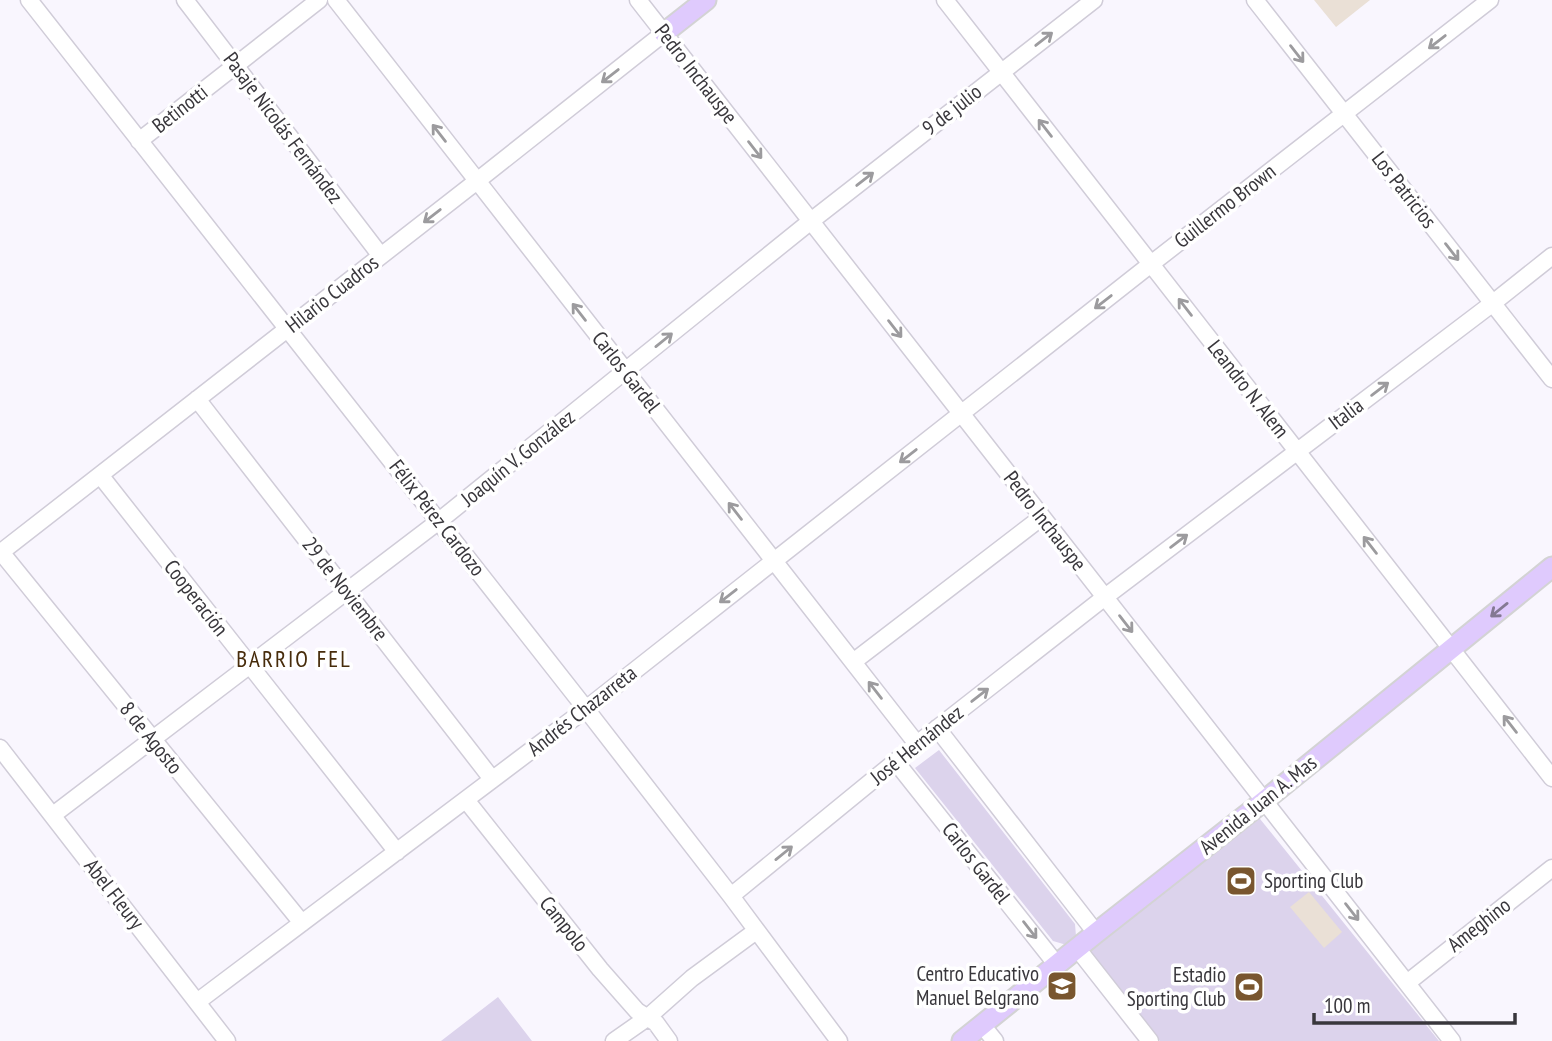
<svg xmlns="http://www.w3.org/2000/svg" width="1552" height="1041" font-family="'PT Sans Narrow',sans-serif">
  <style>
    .green { fill: #dcd3ec }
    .building { fill: #eae0d6 }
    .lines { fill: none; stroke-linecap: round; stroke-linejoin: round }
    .minor-casing { stroke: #d0ccd8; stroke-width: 19 }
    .major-casing { stroke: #d3d3d4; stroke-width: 23 }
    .minor { stroke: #fff; stroke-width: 16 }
    .major { stroke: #dfcafd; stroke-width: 19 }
    .oneway { stroke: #9c9b9e }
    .oneway2 { stroke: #847993 }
    .labels { text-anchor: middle; stroke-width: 7; stroke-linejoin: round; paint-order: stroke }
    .street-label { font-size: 21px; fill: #39373c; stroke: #fff }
    .poi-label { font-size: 21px; fill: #39373c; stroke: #fff; text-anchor: end }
    .neighbourhood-label { font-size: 23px; letter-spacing: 2px; fill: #472c0b; stroke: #fff }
  </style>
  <rect width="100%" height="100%" fill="#f9f6fe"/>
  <!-- green -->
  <path class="green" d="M 939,750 L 1075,924 L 1077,948 L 1053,941 L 915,768 Z
    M 1256,814 L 1439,1041 L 1160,1041 L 1085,949 Z
    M 498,997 L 532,1041 L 441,1041 Z"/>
  <!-- building -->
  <path class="building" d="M 1314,0 L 1370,0 L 1336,27 Z
    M 1309,892 L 1342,932 L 1324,948 L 1290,907 Z"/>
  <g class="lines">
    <!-- minor casing -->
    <g class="minor-casing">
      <path id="minor" d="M 29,0 L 586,709 L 731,896 L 839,1041
        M 185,0 L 381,256
        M 336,0 L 917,744
        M 638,0 L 1452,1041
        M 945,0 L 1552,778
        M 1255,0 L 1552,379
        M 139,141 L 319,0
        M 197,399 L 492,779
        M 100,475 L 397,852
        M 1,552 L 302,923
        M 0,553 L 477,181 L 664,33
        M 853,662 L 1042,517
        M 937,728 L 1096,933
        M 0,748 L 227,1041
        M 896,762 L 1057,965
        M 466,800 L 600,969 L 637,1011 L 656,1023 L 669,1041
        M 53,815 L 439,521 L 811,221 L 1094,0
        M 731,896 L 917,744 L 1105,597 L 1493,303 L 1552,256
        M 1077,948 L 1150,1041
        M 1407,983 L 1552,868
        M 197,1002 L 586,709 L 1151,264 L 1490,0
        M 982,1025 L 995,1041
        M 614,1041 L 647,1018 L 692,978 L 756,931"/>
    </g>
    <!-- major casing -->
    <g class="major-casing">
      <path id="major" d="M 664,33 L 706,0
        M 962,1041 L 1096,933 L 1264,801 L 1552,567"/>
    </g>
    <!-- minor -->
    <use href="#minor" class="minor"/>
    <!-- major -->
    <use href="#major" class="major"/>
  </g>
  <!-- one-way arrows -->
  <defs><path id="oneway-shaft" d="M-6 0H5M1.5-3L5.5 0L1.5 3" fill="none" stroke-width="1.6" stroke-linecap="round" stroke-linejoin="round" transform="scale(1.75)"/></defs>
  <g class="oneway">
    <use href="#oneway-shaft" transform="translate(1044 39) rotate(-38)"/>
    <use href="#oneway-shaft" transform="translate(1437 42) rotate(142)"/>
    <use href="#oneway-shaft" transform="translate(1297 54) rotate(52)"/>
    <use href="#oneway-shaft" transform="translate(610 76) rotate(142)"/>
    <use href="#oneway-shaft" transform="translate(1045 128) rotate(-128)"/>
    <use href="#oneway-shaft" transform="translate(439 133) rotate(-128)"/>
    <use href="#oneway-shaft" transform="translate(755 150) rotate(52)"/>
    <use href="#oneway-shaft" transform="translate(865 179) rotate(-38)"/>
    <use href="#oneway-shaft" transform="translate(432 216) rotate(142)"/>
    <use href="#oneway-shaft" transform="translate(1452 252) rotate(52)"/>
    <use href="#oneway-shaft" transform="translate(1103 302) rotate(142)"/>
    <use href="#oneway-shaft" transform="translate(1185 307) rotate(-128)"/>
    <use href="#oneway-shaft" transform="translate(579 312) rotate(-128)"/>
    <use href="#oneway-shaft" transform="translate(895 329) rotate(52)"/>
    <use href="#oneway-shaft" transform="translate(664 340) rotate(-39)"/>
    <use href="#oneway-shaft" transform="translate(1380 389) rotate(-37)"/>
    <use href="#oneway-shaft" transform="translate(908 456) rotate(142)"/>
    <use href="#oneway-shaft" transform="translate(735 511) rotate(-128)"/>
    <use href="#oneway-shaft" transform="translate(1179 541) rotate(-37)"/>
    <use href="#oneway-shaft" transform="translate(1370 545) rotate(-128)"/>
    <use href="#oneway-shaft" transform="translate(728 596) rotate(142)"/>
    <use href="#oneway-shaft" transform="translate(1126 624) rotate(52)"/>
    <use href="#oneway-shaft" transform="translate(875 690) rotate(-128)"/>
    <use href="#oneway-shaft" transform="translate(980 695) rotate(-38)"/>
    <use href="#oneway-shaft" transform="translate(1510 724) rotate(-128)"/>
    <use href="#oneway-shaft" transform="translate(784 853) rotate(-39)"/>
    <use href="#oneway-shaft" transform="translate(1352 912) rotate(52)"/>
    <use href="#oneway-shaft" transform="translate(1030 930) rotate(52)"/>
  </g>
  <use class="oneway2" href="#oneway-shaft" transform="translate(1499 610) rotate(141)"/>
  <!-- icons -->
  <defs>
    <g id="stadium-square" transform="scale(1.575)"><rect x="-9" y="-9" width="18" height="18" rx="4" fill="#79562f" stroke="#fff"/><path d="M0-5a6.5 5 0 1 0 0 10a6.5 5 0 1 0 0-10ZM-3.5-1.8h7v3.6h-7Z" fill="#fff"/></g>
    <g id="school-square" transform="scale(1.575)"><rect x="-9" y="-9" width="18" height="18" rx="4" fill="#79562f" stroke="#fff"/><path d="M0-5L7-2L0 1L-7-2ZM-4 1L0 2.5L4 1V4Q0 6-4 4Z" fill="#fff"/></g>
  </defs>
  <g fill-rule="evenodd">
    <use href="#stadium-square" x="1241" y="881"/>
    <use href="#school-square" x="1062" y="986"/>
    <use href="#stadium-square" x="1249" y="987"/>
  </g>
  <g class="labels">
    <!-- street labels -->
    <g class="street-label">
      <text transform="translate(696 74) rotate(52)" y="7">Pedro Inchauspe</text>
      <text transform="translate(180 109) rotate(-38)" y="7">Betinotti</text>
      <text transform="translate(952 110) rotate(-38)" y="7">9 de julio</text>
      <text transform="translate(283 128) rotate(53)" y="7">Pasaje Nicolás Fernández</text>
      <text transform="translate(1404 190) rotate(52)" y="7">Los Patricios</text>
      <text transform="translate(1225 206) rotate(-38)" y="7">Guillermo Brown</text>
      <text transform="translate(332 294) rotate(-38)" y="7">Hilario Cuadros</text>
      <text transform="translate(626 372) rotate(52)" y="7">Carlos Gardel</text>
      <text transform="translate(1248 389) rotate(52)" y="7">Leandro N. Alem</text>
      <text transform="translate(1346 414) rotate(-37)" y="7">Italia</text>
      <text transform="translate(518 458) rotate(-39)" y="7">Joaquín V. González</text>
      <text transform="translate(437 518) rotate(52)" y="7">Félix Pérez Cardozo</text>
      <text transform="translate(1045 521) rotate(52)" y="7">Pedro Inchauspe</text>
      <text transform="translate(345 589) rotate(52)" y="7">29 de Noviembre</text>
      <text transform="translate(196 598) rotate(52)" y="7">Cooperación</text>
      <text transform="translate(582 711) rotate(-38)" y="7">Andrés Chazarreta</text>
      <text transform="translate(151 738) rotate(51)" y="7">8 de Agosto</text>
      <text transform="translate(917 745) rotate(-39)" y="7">José Hernández</text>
      <text transform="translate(1258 805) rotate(-39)" y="7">Avenida Juan A. Mas</text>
      <text transform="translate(976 863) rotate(52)" y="7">Carlos Gardel</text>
      <text transform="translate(114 894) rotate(52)" y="7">Abel Fleury</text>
      <text transform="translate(564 924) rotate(51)" y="7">Campolo</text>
      <text transform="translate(1479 925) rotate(-38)" y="7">Ameghino</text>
    </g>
    <!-- poi labels -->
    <g class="poi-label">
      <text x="1264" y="888" text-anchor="start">Sporting Club</text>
      <text x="1039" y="981">Centro Educativo<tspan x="1039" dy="24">Manuel Belgrano</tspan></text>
      <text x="1226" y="982">Estadio<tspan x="1226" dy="24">Sporting Club</tspan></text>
    </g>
    <!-- neighbourhood labels -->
    <g class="neighbourhood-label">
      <text x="294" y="667">BARRIO FEL</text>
    </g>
  </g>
  <!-- scale -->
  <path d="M1314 1013v10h201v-10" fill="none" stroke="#39373c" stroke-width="3.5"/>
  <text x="1324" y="1013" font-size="21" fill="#39373c" stroke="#ffffff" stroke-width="5" paint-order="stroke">100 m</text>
</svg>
